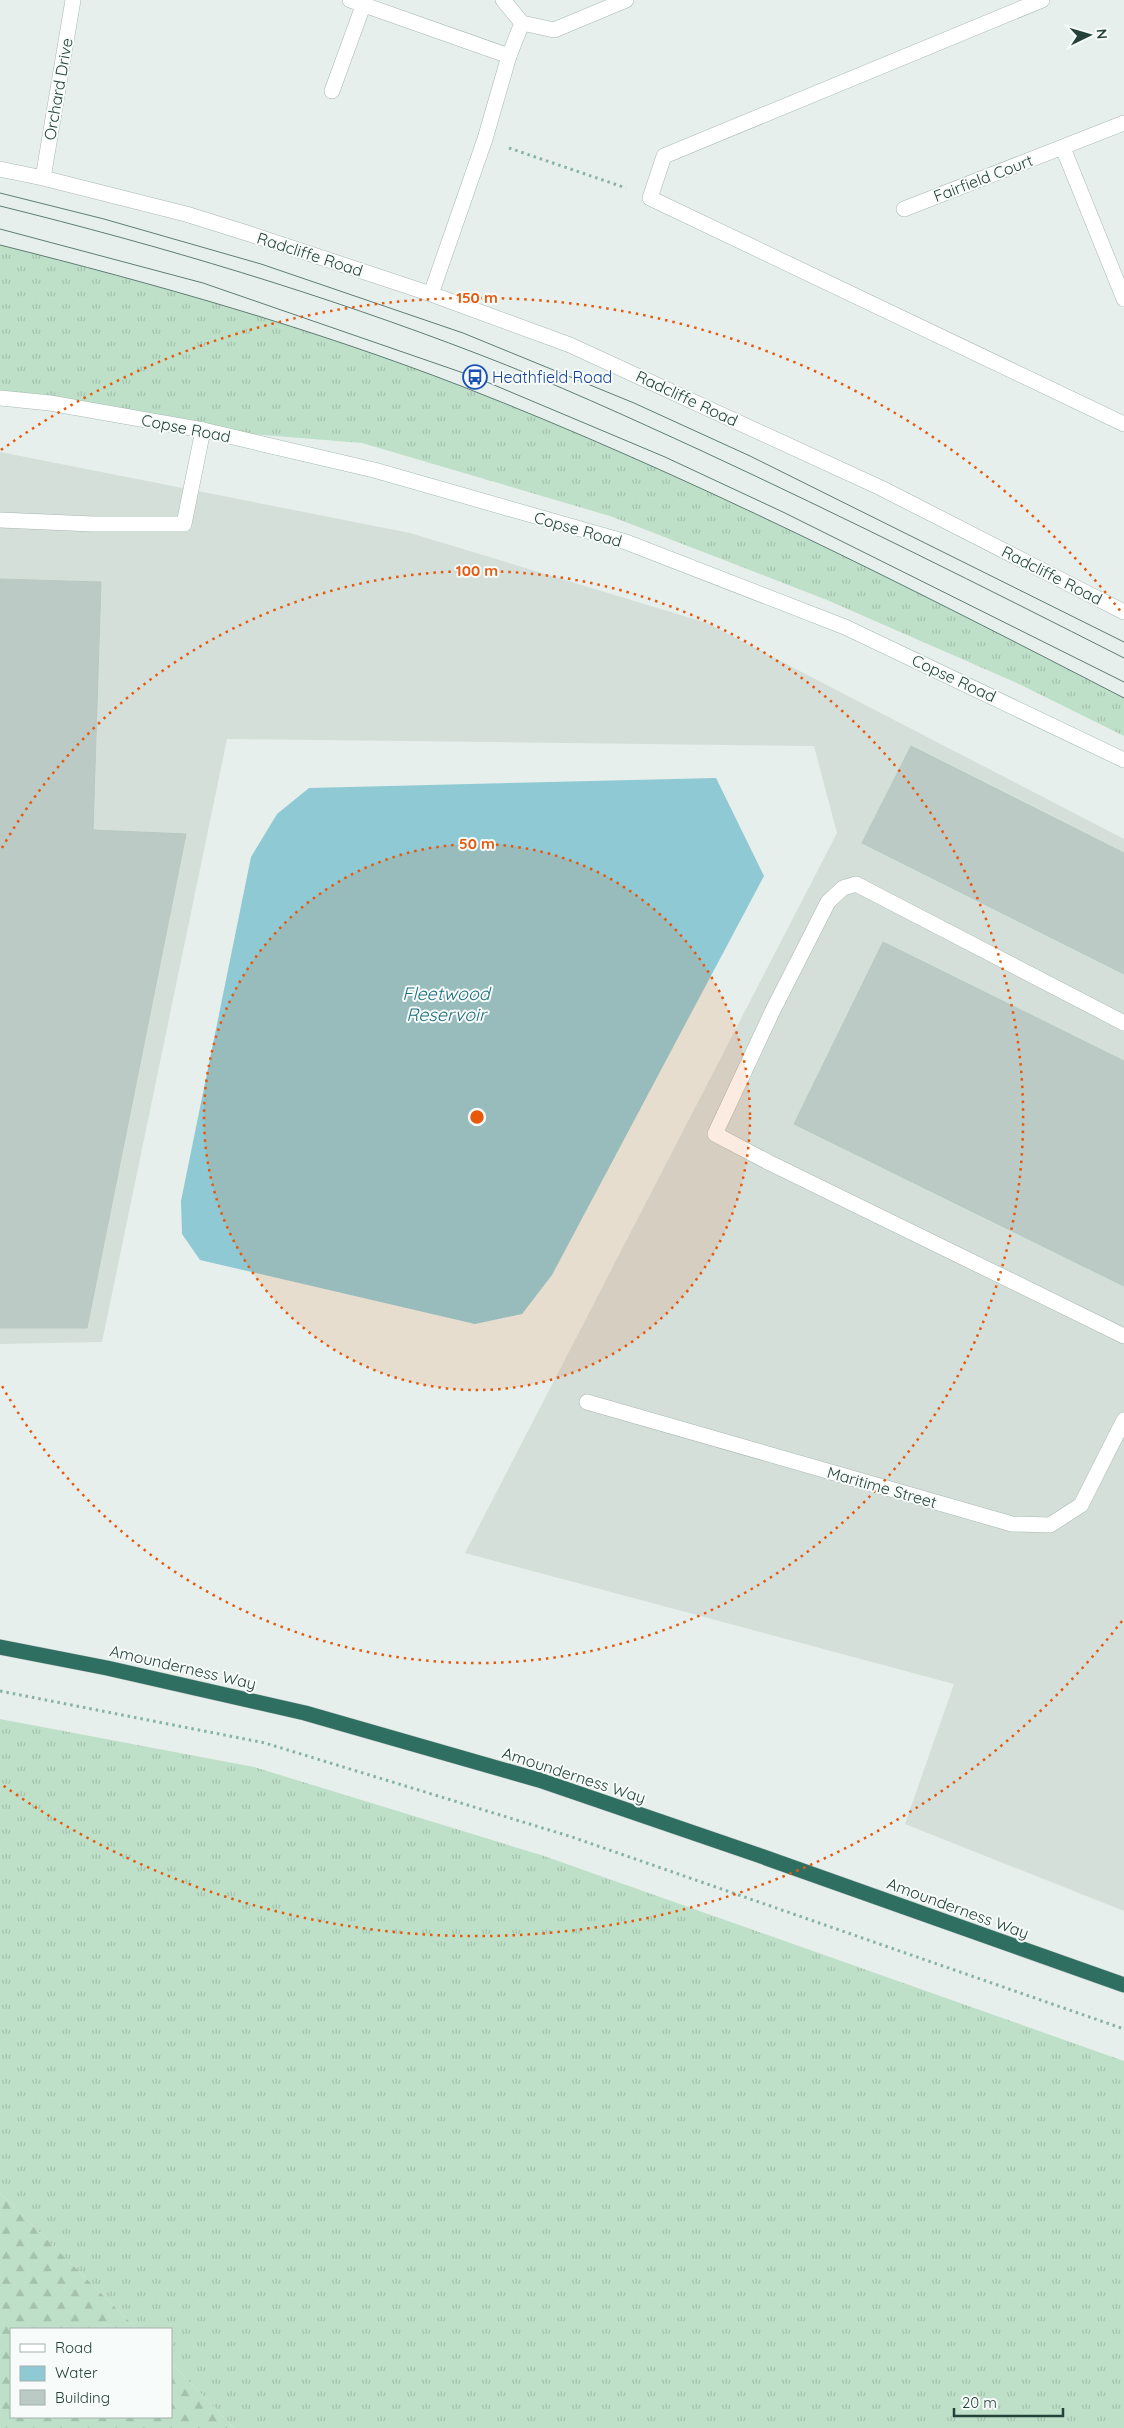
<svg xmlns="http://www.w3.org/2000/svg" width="1124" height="2428" font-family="Quicksand,sans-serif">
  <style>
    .built { fill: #d4dfda }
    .grass { fill: url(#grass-tufts) }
    .forest { fill: url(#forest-firs) }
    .water { fill: #8ec9d4 }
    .building { fill: #bbcac4; stroke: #b8c9c2 }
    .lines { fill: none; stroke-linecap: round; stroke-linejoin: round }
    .lane-casing { stroke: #a8b8b2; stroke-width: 16 }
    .street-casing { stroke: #a8b8b2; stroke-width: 16 }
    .secondary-casing { stroke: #a4bbb3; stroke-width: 16 }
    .highway-casing { stroke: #c2cac8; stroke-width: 16 }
    .path { stroke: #86b3a5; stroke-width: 3; stroke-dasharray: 2.5 4; stroke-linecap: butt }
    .lane { stroke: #fff; stroke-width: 15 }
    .street { stroke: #fff; stroke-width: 15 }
    .secondary { stroke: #fff; stroke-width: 15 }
    .highway { stroke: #2f6f62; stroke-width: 15 }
    .tram { stroke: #5f7d75; stroke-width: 1 }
    .ring { fill: none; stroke: #e8590c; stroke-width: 2.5; stroke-dasharray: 2.5 5 }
    .labels { text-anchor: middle; stroke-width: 4; stroke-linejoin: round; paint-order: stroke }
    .street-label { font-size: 16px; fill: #24423a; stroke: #f7fbf9 }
    .transit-label { font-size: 16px; fill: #164399; stroke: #f7fbf9; text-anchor: start }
    .water-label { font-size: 18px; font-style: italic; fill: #1c6f80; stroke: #f7fbf9 }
    .centre { fill: #e8590c; stroke: #f7fbf9; stroke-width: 2.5 }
    .ring-label { font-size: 15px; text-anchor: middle; font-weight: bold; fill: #e8590c; stroke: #f7fbf9; stroke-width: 4; stroke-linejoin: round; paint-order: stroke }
  </style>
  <defs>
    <pattern id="grass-tufts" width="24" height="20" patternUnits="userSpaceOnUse" patternTransform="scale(1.25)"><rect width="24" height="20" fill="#bfe0c8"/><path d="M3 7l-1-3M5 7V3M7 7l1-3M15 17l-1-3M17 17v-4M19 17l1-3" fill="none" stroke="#a4c1ad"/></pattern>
    <pattern id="forest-firs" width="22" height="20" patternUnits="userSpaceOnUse" patternTransform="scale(1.25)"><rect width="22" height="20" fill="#bfe0c8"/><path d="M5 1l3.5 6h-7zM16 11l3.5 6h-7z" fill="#a4c1ad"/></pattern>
  </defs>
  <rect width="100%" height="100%" fill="#e6efeb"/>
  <!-- built -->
  <path class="built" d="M 0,452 L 410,533 L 707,623 L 1124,839 L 1124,1911 L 905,1824 L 954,1684 L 465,1553 L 837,833 L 814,746 L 227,739 L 102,1342 L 0,1344 Z"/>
  <!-- grass -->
  <path class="grass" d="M 0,245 C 156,284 311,328 461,386 C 689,475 907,586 1124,698 L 1124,736 L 1019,684 L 827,600 L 610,516 L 362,443 L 203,430 L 0,398 Z
    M 0,1719 L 254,1767 L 544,1856 L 1124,2061 L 1124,2428 L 234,2428 L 171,2363 L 171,2329 L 137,2329 L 0,2193 Z"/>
  <!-- forest -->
  <path class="forest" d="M 0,2193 L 137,2329 L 11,2329 L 11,2417 L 171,2417 L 171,2363 L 234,2428 L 0,2428 Z"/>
  <!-- water -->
  <path class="water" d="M 716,778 L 764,876 L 552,1275 L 522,1314 L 475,1324 L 200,1260 L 182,1234 L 181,1201 L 251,857 L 277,814 L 309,788 Z"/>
  <!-- building -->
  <path class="building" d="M 0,579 L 101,582 L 93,830 L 186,834 L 87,1328 L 0,1328 Z
    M 911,746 L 1124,853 L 1124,974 L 862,843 Z
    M 883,942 L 1124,1061 L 1124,1286 L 794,1124 Z"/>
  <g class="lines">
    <!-- lane casing -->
    <g class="lane-casing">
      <path id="lane" d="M 350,0 L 509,56
        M 1042,0 L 664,156 L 650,198 L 1124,424
        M 332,91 L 363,6
        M 0,520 L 93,524 L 184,524 L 203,430
        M 1124,1023 L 856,884 L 843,888 L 828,902 L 773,1010 L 715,1134 L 768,1162 L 1124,1336"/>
    </g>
    <!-- street casing -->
    <g class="street-casing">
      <path id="street" d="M 503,0 L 522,23
        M 522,23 L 554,30 L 626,0
        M 1063,148 L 1124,299
        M 0,169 L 43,178 L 186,214 L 250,234 L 431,294 L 570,345 L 881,488 L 1124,612
        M 43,178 L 73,0
        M 904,209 L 1124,123
        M 431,294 L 485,139 L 509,56 L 522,23
        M 587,1402 L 1012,1524 L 1050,1525 L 1081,1505 L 1124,1420"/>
    </g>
    <!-- secondary casing -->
    <g class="secondary-casing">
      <path id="secondary" d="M 0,398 L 50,403 L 203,430 L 374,470 L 626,542 L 845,627 L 1124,760"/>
    </g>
    <!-- highway casing -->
    <g class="highway-casing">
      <path id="highway" d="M 0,1647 L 107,1668 L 305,1713 L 539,1780 L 758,1855 L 1124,1985"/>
    </g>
    <!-- path -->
    <path class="path" d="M 509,148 L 626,188
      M 0,1691 L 265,1743 L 572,1837 L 1124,2029"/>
    <!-- lane -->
    <use href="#lane" class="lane"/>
    <!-- street -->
    <use href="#street" class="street"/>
    <!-- secondary -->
    <use href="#secondary" class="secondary"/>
    <!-- highway -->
    <use href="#highway" class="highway"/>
    <!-- tram -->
    <path class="tram" d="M 0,193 L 104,219 L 261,264 L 463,333 L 634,403 L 750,456 L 1124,642
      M 0,206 C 162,246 322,294 478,354 C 554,383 628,417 702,451 C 844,517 984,587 1124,658
      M 0,229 L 203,283 L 475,377 L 665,457 L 785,513 L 1124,682
      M 0,245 C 156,284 311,328 461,386 C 689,475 907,586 1124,698"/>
  </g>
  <!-- distance rings -->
  <circle cx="477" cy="1117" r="273" fill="#e8590c" fill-opacity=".12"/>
  <g class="ring">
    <circle cx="477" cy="1117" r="273"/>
    <path d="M2 848A546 546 0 1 1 2 1386"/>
    <path d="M1122 1621A819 819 0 0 1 1 1784M1 450A819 819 0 0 1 1122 613"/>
  </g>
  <!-- icons -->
  <defs>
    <g id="bus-ring" transform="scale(1.25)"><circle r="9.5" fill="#f7fbf9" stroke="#1a4fb4" stroke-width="1.5"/><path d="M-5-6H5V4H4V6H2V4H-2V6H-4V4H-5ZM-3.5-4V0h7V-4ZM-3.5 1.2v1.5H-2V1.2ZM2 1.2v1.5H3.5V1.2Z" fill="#1a4fb4"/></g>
  </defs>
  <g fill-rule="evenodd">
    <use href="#bus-ring" x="475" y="377"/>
  </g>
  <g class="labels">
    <!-- street labels -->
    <g class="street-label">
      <text transform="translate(58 89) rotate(-80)" y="6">Orchard Drive</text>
      <text transform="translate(983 178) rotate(-21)" y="6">Fairfield Court</text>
      <text transform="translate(310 254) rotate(18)" y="6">Radcliffe Road</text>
      <text transform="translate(687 398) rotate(25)" y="6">Radcliffe Road</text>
      <text transform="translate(186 428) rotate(11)" y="6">Copse Road</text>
      <text transform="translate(578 529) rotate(16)" y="6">Copse Road</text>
      <text transform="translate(1052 575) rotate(27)" y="6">Radcliffe Road</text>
      <text transform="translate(954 678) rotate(25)" y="6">Copse Road</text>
      <text transform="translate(882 1487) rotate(16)" y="6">Maritime Street</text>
      <text transform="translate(183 1667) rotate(13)" y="6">Amounderness Way</text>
      <text transform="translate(574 1775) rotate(18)" y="6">Amounderness Way</text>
      <text transform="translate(958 1908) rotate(20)" y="6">Amounderness Way</text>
    </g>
    <!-- transit labels -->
    <g class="transit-label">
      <text x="492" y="383">Heathfield Road</text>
    </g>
    <!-- water labels -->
    <g class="water-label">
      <text x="446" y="1000">Fleetwood<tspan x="446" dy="21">Reservoir</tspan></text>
    </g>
  </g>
  <circle cx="477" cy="1117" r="8" class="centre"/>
  <g class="ring-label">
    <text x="477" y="303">150 m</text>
    <text x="477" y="576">100 m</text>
    <text x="477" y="849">50 m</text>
  </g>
  <!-- legend -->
  <rect x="10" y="2328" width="162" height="90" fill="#f7fbf9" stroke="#a3b1ad"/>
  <rect x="20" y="2344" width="25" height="8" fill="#ffffff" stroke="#a3b1ad"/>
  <text x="55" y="2353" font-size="15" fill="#24423a">Road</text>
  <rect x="20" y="2366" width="25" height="15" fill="#8ec9d4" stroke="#a3b1ad"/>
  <text x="55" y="2378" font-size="15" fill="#24423a">Water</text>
  <rect x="20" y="2390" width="25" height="15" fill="#bbcac4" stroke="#a3b1ad"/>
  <text x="55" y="2403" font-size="15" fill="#24423a">Building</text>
  <!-- north arrow -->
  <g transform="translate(1089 35) rotate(85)" stroke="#f7fbf9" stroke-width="4" paint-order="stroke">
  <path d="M0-4L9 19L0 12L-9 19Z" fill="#24423a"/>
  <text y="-8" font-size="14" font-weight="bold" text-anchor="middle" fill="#24423a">N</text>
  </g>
  <!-- scale -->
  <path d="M954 2408v8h109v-8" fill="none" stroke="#24423a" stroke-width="2.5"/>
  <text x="962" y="2408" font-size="15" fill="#24423a" stroke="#f7fbf9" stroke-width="4" paint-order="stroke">20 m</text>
</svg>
